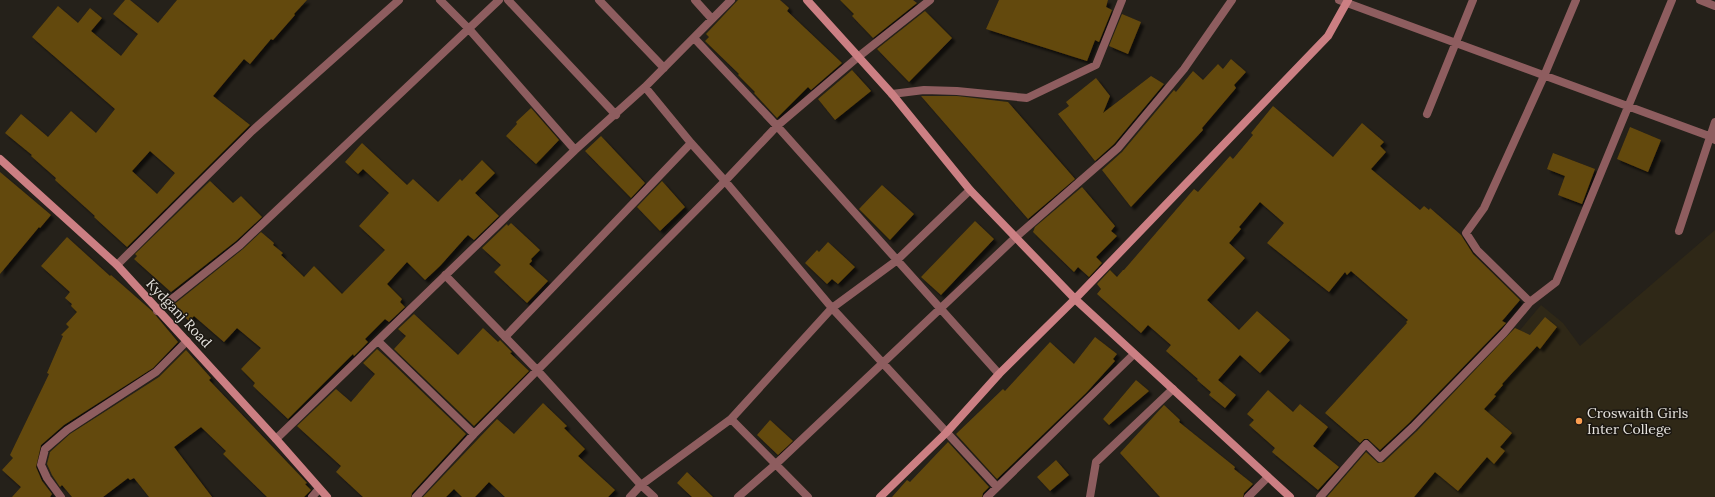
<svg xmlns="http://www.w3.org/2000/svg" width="1715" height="497" font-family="Lora,serif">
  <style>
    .education { fill: #2f2817 }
    .building { fill: #64480c; fill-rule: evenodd; filter: url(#shadow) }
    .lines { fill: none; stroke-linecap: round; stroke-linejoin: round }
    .street { stroke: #8e5d5f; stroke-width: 8 }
    .secondary { stroke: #cc7f83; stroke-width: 8 }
    .poi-dot { fill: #fb9e51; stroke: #1b1711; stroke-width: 1.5 }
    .labels { text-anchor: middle; stroke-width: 3; stroke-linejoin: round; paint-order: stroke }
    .street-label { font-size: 14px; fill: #e6e3de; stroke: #1b1711 }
    .poi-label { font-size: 14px; fill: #e6e3de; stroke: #1b1711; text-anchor: start }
  </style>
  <defs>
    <filter id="shadow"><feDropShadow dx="3.5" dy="3.5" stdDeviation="1" flood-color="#0009"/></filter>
  </defs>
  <rect width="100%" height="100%" fill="#25211a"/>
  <!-- education -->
  <path class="education" d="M 1715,230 L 1715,497 L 1380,497 L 1541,305 L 1563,323 L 1580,346 Z"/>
  <!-- building -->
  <path class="building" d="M 125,0 L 130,0 L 158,23 L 177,0 L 307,0 L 294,14 L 295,15 L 273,40 L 271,39 L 250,64 L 244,59 L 213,96 L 250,125 L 127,247 L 94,217 L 95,216 L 55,180 L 56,178 L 31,156 L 32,155 L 5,133 L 21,114 L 48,137 L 71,111 L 96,133 L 115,109 L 32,37 L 58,6 L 78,23 L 90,8 L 102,18 L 91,31 L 121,56 L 138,34 L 113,14 ZM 150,151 L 175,173 L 157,194 L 132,171 Z
    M 738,0 L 780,0 L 789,8 L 787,11 L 842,63 L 811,90 L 808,87 L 777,118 L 754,93 L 755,92 L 738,75 L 739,74 L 705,41 L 709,37 L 706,34 Z
    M 840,0 L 913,0 L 917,3 L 873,38 L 852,16 L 854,14 Z
    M 999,0 L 1108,0 L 1106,7 L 1112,10 L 1099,42 L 1095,40 L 1087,61 L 986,29 Z
    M 925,11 L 952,38 L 909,82 L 877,49 Z
    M 1122,14 L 1141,22 L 1128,54 L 1109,46 Z
    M 1231,59 L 1246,72 L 1234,85 L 1236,88 L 1202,128 L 1203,130 L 1131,207 L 1102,170 L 1122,152 L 1174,90 L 1176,92 L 1193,71 L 1203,80 L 1218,64 L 1223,69 Z
    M 852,70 L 871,91 L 835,120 L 818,99 Z
    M 1151,76 L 1164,84 L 1114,144 L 1095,161 L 1058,114 L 1069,106 L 1066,102 L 1096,78 L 1110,96 L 1103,113 Z
    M 921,96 L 957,96 L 1008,102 L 1075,179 L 1028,219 Z
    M 1273,106 L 1333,157 L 1362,123 L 1384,142 L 1380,146 L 1386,152 L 1371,169 L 1420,210 L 1424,206 L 1429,210 L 1430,208 L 1461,235 L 1473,254 L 1520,300 L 1502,321 L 1506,323 L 1500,329 L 1409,423 L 1380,450 L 1368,439 L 1364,439 L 1360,443 L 1325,413 L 1407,323 L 1406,322 L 1408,320 L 1351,271 L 1347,275 L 1345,272 L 1329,292 L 1267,243 L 1284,223 L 1260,202 L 1239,227 L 1241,229 L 1229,243 L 1245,258 L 1207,300 L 1239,330 L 1257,311 L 1290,340 L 1260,373 L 1240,355 L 1218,380 L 1236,395 L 1225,408 L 1209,395 L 1211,392 L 1197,380 L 1198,379 L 1166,351 L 1171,345 L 1148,325 L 1141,333 L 1097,294 L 1101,289 L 1097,284 L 1110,270 L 1117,277 L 1123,270 L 1124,270 L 1194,189 L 1198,192 L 1230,156 L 1233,159 L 1253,135 L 1251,133 Z
    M 531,108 L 559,140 L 536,164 L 506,136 L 517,124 L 516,122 Z
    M 1630,127 L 1661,140 L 1648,172 L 1617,159 Z
    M 601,136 L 645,183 L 631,198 L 585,151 Z
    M 362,143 L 407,185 L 413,179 L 438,202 L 460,179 L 462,181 L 482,160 L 495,173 L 475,193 L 499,216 L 474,240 L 468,235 L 465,238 L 440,266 L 425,280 L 407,262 L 387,284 L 402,299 L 400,302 L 405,307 L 389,322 L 385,319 L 365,339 L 368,342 L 354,356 L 353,354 L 288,419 L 253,386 L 255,383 L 241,369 L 261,348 L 237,328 L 224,342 L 194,316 L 189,321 L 172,306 L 243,249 L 261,232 L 274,243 L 273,245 L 283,253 L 281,255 L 304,277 L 314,266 L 342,294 L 385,250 L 359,226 L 389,193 L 363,169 L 358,174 L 345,162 Z
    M 1553,153 L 1595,169 L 1582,204 L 1558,195 L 1565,176 L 1547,169 Z
    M 0,172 L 51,215 L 40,228 L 39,227 L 0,274 Z
    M 210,181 L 233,203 L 241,196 L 262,217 L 236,241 L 171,292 L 134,259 L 137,256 L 135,254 Z
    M 662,181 L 685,207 L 660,231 L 637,207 Z
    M 882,185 L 914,214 L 890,240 L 859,209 Z
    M 1082,187 L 1115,226 L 1111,231 L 1117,236 L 1096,257 L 1102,263 L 1089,277 L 1078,267 L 1074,272 L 1033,232 L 1035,227 Z
    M 975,221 L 994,239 L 941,295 L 921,277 Z
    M 511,223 L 540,250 L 531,259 L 532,261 L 529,264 L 548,281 L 527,303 L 494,272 L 501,265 L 482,248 L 507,224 L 508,226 Z
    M 67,237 L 110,276 L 111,275 L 152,311 L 178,342 L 153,368 L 64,425 L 41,445 L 36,467 L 42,481 L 52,494 L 50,497 L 12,497 L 21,487 L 2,470 L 13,458 L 10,455 L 49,374 L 47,373 L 63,336 L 61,335 L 69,327 L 66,324 L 77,312 L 71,306 L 72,304 L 65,298 L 70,292 L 41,266 Z
    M 828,242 L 855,267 L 838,284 L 832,279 L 827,284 L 805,263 L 817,250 L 819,252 Z
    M 414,314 L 458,355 L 483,328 L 498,342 L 500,340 L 512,352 L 510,353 L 529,371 L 474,426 L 394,349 L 406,336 L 398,329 Z
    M 1545,317 L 1557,327 L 1540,349 L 1537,346 L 1502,384 L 1503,385 L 1494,395 L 1496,396 L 1484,409 L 1512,433 L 1500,447 L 1505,451 L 1494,464 L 1487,457 L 1458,491 L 1435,472 L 1414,497 L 1327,497 L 1366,452 L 1378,463 L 1384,462 L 1417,431 L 1515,328 L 1530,335 Z
    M 1095,337 L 1117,354 L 1113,359 L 1115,361 L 1086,393 L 997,479 L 956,434 L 1003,389 L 1005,391 L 1050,342 L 1074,364 Z
    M 377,349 L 387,358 L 466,434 L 412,493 L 411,497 L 363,497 L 336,472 L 341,466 L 297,426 L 336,389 L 351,402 L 375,374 L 363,363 Z
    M 186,350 L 211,378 L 209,380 L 307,483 L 305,484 L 311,490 L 304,497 L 267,497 L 223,454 L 226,451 L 201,427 L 174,447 L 212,497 L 149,497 L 134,478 L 130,480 L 128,478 L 103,497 L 72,497 L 62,485 L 60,487 L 52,475 L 47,464 L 50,452 L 70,434 L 159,377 Z
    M 1136,380 L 1149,391 L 1109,425 L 1103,419 Z
    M 1268,390 L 1293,412 L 1300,404 L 1328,427 L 1313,446 L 1339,467 L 1318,490 L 1272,452 L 1275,448 L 1249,425 L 1254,420 L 1247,414 Z
    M 543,403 L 567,426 L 564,428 L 585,449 L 578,456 L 615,490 L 608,497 L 505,497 L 489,482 L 475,497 L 462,497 L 454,489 L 446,497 L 423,497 L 497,419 L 514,434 Z
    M 1164,405 L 1180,420 L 1179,422 L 1235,467 L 1234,469 L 1253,484 L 1244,493 L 1243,497 L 1160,497 L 1120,453 Z
    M 770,420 L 793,441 L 778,455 L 757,435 Z
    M 948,442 L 989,487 L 983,493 L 982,497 L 892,497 L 907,480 L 910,482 Z
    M 1056,460 L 1069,475 L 1050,491 L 1037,477 Z
    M 687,472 L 713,497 L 692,497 L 677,483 Z"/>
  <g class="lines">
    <!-- street -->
    <path class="street" d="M 440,0 L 469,29 L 575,150
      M 508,0 L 616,115
      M 599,0 L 664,68
      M 695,0 L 712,19
      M 1339,0 L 1709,136 L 1715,140
      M 1700,0 L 1715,6
      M 694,38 L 777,126 L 999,374
      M 645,87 L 691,143 L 725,181 L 832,308 L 997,487
      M 892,94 L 924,90 L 957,91 L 1027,98 L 1096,65 L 1122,0
      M 1427,114 L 1473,0
      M 1679,231 L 1715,122
      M 117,265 L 252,131 L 399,0
      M 445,275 L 537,370 L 641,485 L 654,497
      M 1530,302 L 1477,250 L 1466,233 L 1484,208 L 1544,76 L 1576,0
      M 157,311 L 240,245 L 499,0
      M 505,337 L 691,143
      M 378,341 L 474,434
      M 731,419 L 808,497
      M 276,439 L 575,150 L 645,87 L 731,0
      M 61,497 L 47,478 L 41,465 L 45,449 L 67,430 L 156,372 L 187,341
      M 312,497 L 319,489
      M 416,497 L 474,434 L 725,181 L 777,126 L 858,57 L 930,0
      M 630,497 L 641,485 L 731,419 L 832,308 L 896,261 L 970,190
      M 738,497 L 776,464 L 1016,237 L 1118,148 L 1184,69 L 1232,0
      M 987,497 L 1134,354
      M 1090,497 L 1096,462 L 1173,389
      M 1248,497 L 1268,477
      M 1320,497 L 1366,444 L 1380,458 L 1413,427 L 1504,333 L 1530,302 L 1556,282 L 1672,0"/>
    <!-- secondary -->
    <path class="secondary" d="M 807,0 L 892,94 L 970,190 L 1075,299 L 1290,497
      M 0,159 L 117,265 L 276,439 L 327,497
      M 880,497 L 946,433 L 999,374 L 1075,299 L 1328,36 L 1348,0"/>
  </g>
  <!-- markers -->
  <circle class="poi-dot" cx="1579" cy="421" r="4"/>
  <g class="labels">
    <!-- street labels -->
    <g class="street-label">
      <text transform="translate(179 313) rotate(47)" y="5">Kydganj Road</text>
    </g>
    <!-- poi labels -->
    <g class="poi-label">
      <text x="1587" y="418">Croswaith Girls<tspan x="1587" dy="16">Inter College</tspan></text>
    </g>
  </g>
</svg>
